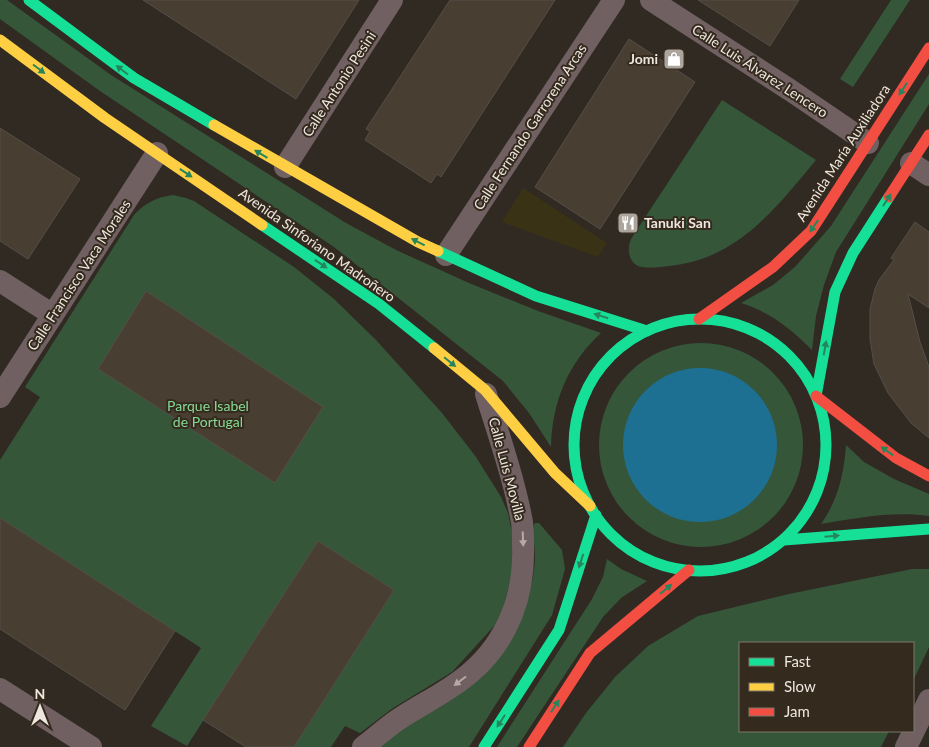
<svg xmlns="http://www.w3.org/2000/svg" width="929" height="747" font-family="Lato,sans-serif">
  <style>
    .green { fill: #36563a }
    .sand { fill: #3a3215 }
    .water { fill: #1e7092 }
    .building { fill: #483e32; stroke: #554f49 }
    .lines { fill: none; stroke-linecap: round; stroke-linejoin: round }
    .street { stroke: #716061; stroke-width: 22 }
    .fast { stroke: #16e098; stroke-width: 11 }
    .slow { stroke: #ffcf43; stroke-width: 11 }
    .jam { stroke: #f24e42; stroke-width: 11 }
    .oneway { fill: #26855b }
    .oneway2 { fill: #b6aaa6 }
    .labels { text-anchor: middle; stroke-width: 4; stroke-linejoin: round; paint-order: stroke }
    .poi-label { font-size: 14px; font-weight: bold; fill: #eee7df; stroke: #352a1e; text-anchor: end }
    .street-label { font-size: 14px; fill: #eee7df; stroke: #352a1e }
    .park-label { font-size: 14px; fill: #85da94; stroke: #352a1e }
  </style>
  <rect width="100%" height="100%" fill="#302a23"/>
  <!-- green -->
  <path class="green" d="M 0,0 L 7,0 L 111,75 L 346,223 L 396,250 L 469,283 L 538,311 L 601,333 C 568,363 552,402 551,447 L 529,413 L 503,381 L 334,247 L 100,91 L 0,19 Z
    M 891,0 L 910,0 L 853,87 L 840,79 Z
    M 929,74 L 929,104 L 836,252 L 824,285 L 816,316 L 812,350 C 791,329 770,312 741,303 L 773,285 L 795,267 L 831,226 Z
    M 722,100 L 816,160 C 775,209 738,259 669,266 C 660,267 647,269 638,266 C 628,261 627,248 631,239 Z
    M 173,195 L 186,198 L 194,201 L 294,267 L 334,299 L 376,340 L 442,413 L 476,457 L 501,497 L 508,513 L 512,532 L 513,571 L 503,608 L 496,624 L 452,672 L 393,708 L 360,733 L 345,726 L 331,747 L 294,747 L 394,590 L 318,541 L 187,746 L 151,726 L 201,648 L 0,518 L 0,460 L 40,397 L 25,387 L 134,215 C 145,203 157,197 173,195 Z
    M599 445a102 102 0 1 1 204 0a102 102 0 1 1-204 0Z
    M 846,445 L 864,462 L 894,479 L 929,494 L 929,516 C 894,511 856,518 821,524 C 838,500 844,474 846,445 Z
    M 535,523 L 539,523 L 562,550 L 565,569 L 552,615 L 469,747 L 379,747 L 523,612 C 530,593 535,575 535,554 C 535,543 530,533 535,523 Z
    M 607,559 L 621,569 L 647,581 L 621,598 L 603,617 L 517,747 L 497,747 L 592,599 L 603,577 Z
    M 912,569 L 929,569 L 929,647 L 913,681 L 913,643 L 740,643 L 740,731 L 889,731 L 881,747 L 563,747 L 586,713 L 615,677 L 648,646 L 698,616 L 789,594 Z"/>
  <!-- sand -->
  <path class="sand" d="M 523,188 L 607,243 L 598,257 L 502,222 Z"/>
  <!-- water -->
  <path class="water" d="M623 445a77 77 0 1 1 154 0a77 77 0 1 1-154 0Z"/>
  <!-- building -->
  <path class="building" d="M 143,0 L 359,0 L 296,99 Z
    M 450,0 L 555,0 L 441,177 L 437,174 L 431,183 L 365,140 L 370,131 L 366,129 Z
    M 698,0 L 799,0 L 770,46 Z
    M 629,39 L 695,82 L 600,229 L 535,187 Z
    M 0,128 L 80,179 L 28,259 L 0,241 Z
    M 915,222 L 929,232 L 929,308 L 908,294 L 920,342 L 929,367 L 929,438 L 911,423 L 888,393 L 874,364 L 870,339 L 870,309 L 875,289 L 879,280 L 894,260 L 891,258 Z
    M 146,291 L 323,407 L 275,483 L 98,369 Z
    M 0,518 L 175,631 L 125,710 L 0,629 Z
    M 318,541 L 394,590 L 294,747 L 246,747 L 203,720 Z"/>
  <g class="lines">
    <!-- street -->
    <path class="street" d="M 651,0 L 790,90 L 868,143
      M 911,163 L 929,175
      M 285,167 L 392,0
      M 446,255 L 614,0
      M 0,281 L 53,315
      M 0,397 L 157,153
      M 0,689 L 91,747
      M 363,747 C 375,738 387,727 399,719 C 423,703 448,692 470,673 C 508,641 525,594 523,545 C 523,537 523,529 522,522 C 514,479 499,436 486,394
      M 906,747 L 929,700"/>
    <!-- fast -->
    <path class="fast" d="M 29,0 L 134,78 L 214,125
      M 262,225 L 379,304 L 434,348
      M 438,251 L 536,296 L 647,331
      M574 445a126 126 0 1 1 252 0a126 126 0 1 1-252 0Z
      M 816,396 L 835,292 L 853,253 L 889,197
      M 784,540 L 929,529
      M 484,747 L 559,630 L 596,515"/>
    <!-- slow -->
    <path class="slow" d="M 0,40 L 105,118 L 262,225
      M 214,125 L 418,242 L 438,251
      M 434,348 L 485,390 L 555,473 L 590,506"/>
    <!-- jam -->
    <path class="jam" d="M 889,197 L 929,135
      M 699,319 L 773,267 L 811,231 L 929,48
      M 816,396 L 896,458 L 929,476
      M 529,747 L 590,653 L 689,570"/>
  </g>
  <!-- one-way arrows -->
  <defs><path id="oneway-solid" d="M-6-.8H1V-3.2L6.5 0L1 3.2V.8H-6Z" transform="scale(1.25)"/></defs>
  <g class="oneway">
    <use href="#oneway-solid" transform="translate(39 69) rotate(37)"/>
    <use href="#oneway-solid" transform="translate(122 70) rotate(-143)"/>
    <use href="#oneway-solid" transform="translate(903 89) rotate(123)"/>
    <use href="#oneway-solid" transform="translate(261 154) rotate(-149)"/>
    <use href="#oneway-solid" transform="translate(186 173) rotate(34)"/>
    <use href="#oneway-solid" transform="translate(887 200) rotate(-57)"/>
    <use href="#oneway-solid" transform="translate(814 226) rotate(125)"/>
    <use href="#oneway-solid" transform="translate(418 242) rotate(-153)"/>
    <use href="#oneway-solid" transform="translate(321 264) rotate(34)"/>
    <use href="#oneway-solid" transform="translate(601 316) rotate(-163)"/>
    <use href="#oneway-solid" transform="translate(825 348) rotate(-80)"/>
    <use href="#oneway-solid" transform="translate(450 362) rotate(39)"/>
    <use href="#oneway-solid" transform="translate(887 451) rotate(-144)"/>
    <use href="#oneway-solid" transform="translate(832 536) rotate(-5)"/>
    <use href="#oneway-solid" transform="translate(581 561) rotate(108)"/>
    <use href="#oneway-solid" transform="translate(666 589) rotate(-40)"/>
    <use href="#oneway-solid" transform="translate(555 706) rotate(-57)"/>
    <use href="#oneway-solid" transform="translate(501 721) rotate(123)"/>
  </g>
  <g class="oneway2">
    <use href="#oneway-solid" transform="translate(523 539) rotate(88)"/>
    <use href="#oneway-solid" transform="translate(460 681) rotate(143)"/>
  </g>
  <!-- icons -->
  <defs>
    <g id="shop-square" transform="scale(1.125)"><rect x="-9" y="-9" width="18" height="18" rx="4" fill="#aca59d" stroke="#352a1e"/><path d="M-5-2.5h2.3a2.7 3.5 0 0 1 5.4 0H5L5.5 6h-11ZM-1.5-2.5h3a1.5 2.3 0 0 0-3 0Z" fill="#fff"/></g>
    <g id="restaurant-square" transform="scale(1.125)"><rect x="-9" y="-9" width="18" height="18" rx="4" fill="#aca59d" stroke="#352a1e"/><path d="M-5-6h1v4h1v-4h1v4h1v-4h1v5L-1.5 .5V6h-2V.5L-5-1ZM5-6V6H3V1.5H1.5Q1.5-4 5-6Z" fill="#fff"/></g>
  </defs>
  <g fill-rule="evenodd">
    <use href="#shop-square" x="674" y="59"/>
    <use href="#restaurant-square" x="628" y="223"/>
  </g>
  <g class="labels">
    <!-- poi labels -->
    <g class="poi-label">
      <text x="658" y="64">Jomi</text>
      <text x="644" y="228" text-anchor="start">Tanuki San</text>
    </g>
    <!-- street labels -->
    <g class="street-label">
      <text transform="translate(760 71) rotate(33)" y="5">Calle Luis Álvarez Lencero</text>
      <text transform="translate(339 84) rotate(-57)" y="5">Calle Antonio Pesini</text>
      <text transform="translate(530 127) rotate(-57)" y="5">Calle Fernando Garrorena Arcas</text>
      <text transform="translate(843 153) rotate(-57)" y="5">Avenida María Auxiliadora</text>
      <text transform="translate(317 245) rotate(35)" y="5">Avenida Sinforiano Madroñero</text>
      <text transform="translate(79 275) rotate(-57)" y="5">Calle Francisco Vaca Morales</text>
      <text transform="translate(507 469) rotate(75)" y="5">Calle Luis Movilla</text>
    </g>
    <!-- park labels -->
    <g class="park-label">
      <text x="208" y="411">Parque Isabel<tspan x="208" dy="16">de Portugal</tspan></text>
    </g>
  </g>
  <!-- legend -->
  <rect x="739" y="642" width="175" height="90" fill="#352a1e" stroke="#7f766b"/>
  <rect x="749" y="658" width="25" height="8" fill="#16e098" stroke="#7f766b"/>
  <text x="784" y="667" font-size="15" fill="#eee7df">Fast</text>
  <rect x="749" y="683" width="25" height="8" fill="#ffcf43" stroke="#7f766b"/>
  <text x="784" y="692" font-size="15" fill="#eee7df">Slow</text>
  <rect x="749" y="708" width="25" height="8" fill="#f24e42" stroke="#7f766b"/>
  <text x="784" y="717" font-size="15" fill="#eee7df">Jam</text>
  <!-- north arrow -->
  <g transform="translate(40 707)" stroke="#352a1e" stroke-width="4" paint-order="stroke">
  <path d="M0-4L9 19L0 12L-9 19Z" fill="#eee7df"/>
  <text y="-8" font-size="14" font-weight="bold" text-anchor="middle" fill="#eee7df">N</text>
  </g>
</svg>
